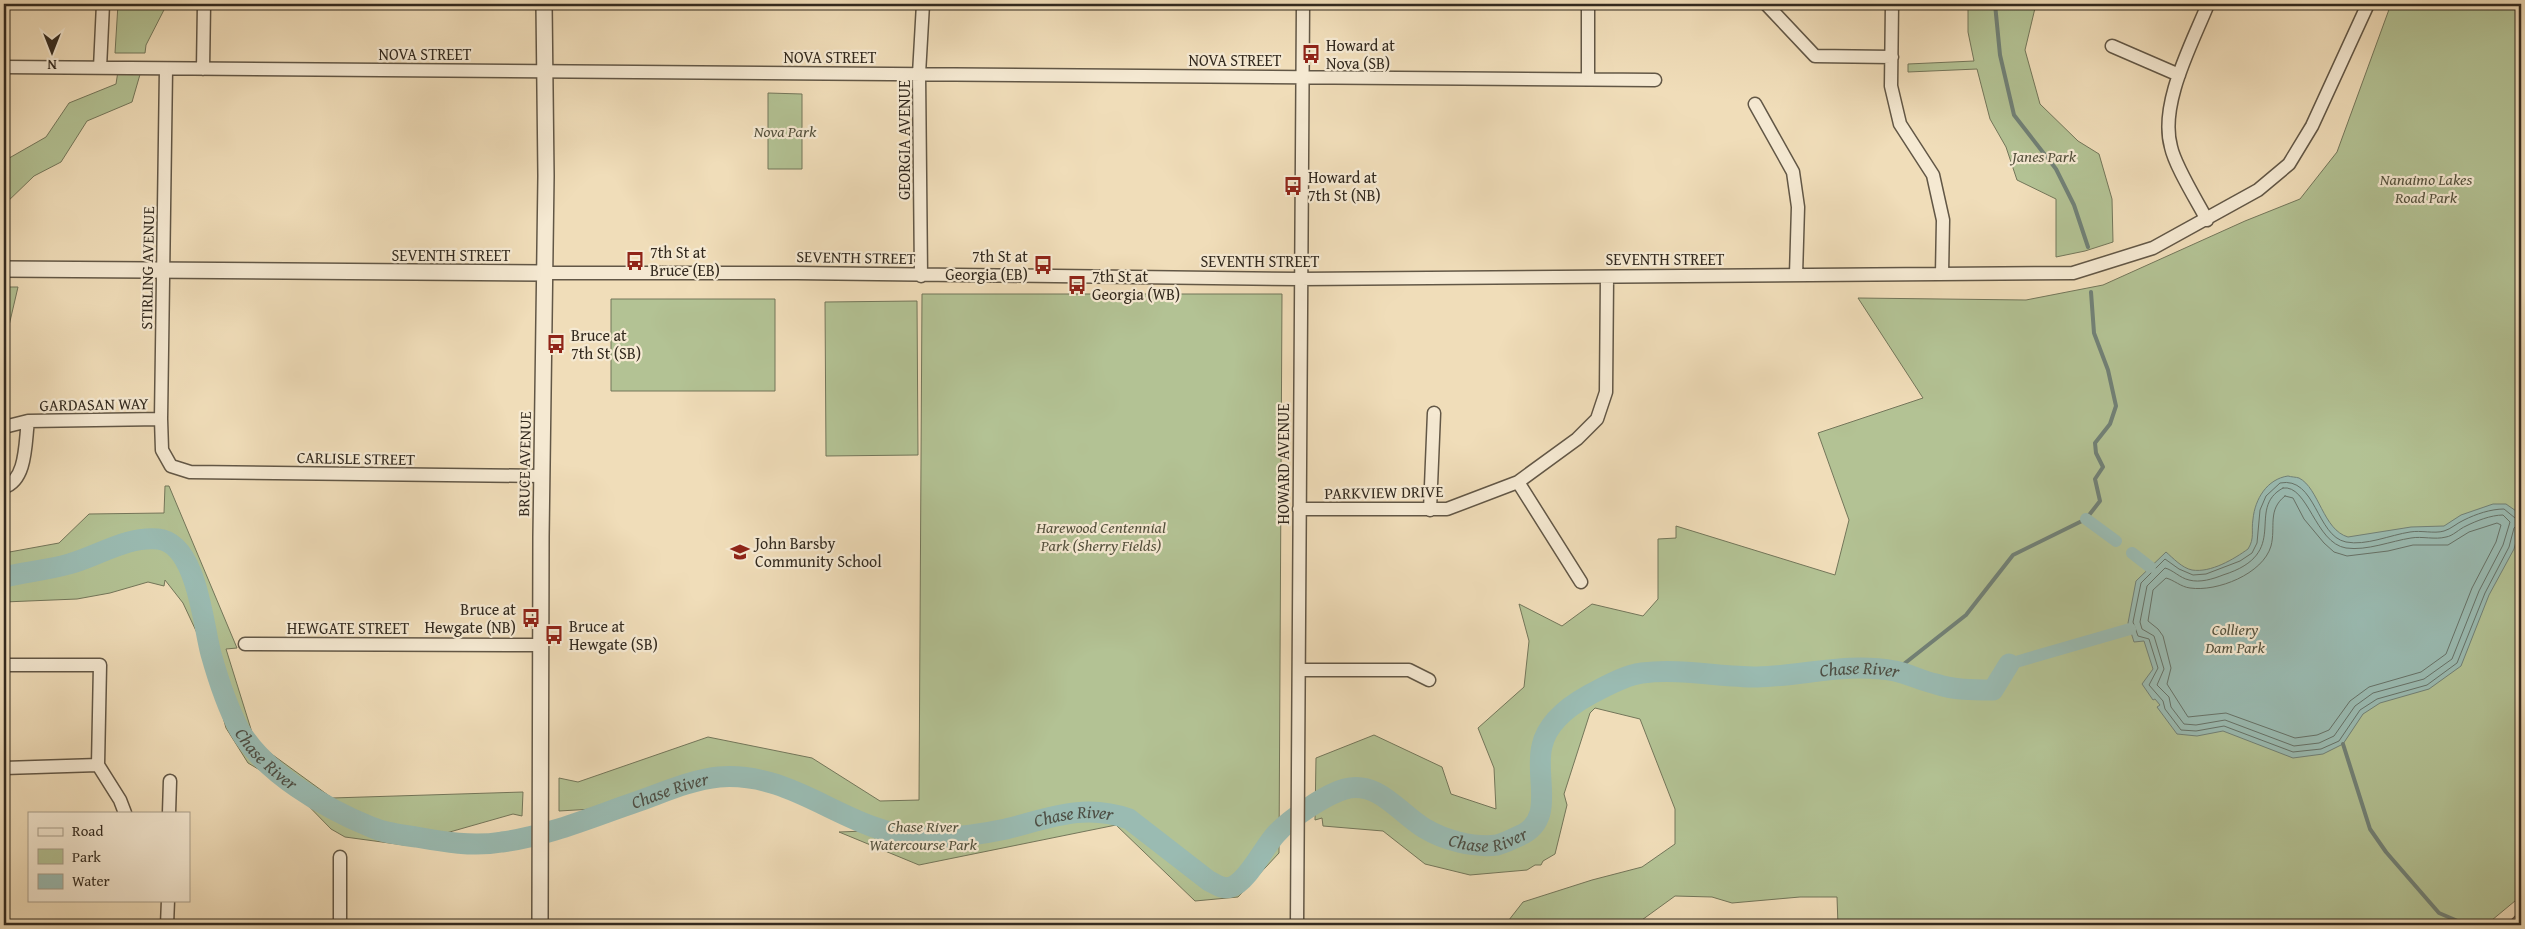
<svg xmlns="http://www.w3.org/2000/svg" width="2525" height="929" font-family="'Gentium Book Plus',serif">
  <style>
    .green { fill: #b3c294; stroke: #73765a }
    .water { fill: #9abbb2; stroke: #718177 }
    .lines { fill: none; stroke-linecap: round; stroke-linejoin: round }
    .shore { stroke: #667268; stroke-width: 1 }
    .stream { stroke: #718177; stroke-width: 4 }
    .canal { stroke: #9abbb2; stroke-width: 12 }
    .river { stroke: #9abbb2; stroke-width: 21 }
    .minor-casing { stroke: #625746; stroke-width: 15 }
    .tertiary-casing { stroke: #625746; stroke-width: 18 }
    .minor { stroke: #f5e9d2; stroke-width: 12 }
    .tertiary { stroke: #f5e9d2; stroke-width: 15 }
    .labels { text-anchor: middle; stroke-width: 4.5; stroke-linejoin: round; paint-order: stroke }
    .poi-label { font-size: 16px; fill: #332a1f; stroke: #f5e9d2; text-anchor: start }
    .street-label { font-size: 16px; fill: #332a1f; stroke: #f5e9d2 }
    .park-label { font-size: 16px; font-style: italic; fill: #53503c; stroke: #f5e9d2 }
    .water-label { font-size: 18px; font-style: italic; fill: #4d4e44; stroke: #f5e9d2 }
  </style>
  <rect width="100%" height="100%" fill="#f0ddb9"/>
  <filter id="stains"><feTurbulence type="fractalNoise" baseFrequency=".004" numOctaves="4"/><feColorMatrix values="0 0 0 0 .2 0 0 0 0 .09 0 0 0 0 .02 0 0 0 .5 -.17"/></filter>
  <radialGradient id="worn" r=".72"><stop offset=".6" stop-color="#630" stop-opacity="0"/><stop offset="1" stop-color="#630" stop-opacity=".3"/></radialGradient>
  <!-- green -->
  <path class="green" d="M 118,4 L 167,4 L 146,45 L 145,53 L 115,53 Z
    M 1968,4 L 2036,4 L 2025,50 L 2040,104 L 2078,141 L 2099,154 L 2112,199 L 2113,242 L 2085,251 L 2056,257 L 2056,199 L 2017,180 L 2006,147 L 1990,119 L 1977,69 L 1908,72 L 1908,64 L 1974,61 L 1968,32 Z
    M 2391,4 L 2521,4 L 2521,896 L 2486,925 L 1838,925 L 1837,897 L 1800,897 L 1732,903 L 1712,897 L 1675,896 L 1635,925 L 1505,925 L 1523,902 L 1592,880 L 1642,867 L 1675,844 L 1675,809 L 1640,719 L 1595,708 L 1590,713 L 1564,794 L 1567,805 L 1555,854 L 1543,861 L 1541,865 L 1535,865 L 1527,870 L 1470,875 L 1425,864 L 1383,831 L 1323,826 L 1322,818 L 1315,820 L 1316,758 L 1374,735 L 1442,767 L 1451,794 L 1496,809 L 1494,768 L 1478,728 L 1524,687 L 1529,641 L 1519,604 L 1562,626 L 1592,604 L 1643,616 L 1658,599 L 1658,539 L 1676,538 L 1676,526 L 1835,575 L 1849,520 L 1818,433 L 1923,398 L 1858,298 L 2026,300 L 2103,285 L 2245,221 L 2300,199 L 2337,152 Z
    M 118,71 L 141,71 L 132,102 L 87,121 L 61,162 L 34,176 L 4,205 L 4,161 L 46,137 L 69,103 L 116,84 Z
    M 768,93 L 802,94 L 802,169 L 768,169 Z
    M 4,287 L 18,287 L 4,347 Z
    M 922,294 L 1282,294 L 1279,853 L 1238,897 L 1195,901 L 1116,825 L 919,865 L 839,832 L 865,831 L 767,783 L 704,774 L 669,782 L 626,804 L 593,809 L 559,811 L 559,778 L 578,782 L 708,737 L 812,758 L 880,801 L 919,800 Z
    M 611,299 L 775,299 L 775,391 L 611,391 Z
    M 917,301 L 918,455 L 826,456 L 825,302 Z
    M 165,486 L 169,486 L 237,648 L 226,649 L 255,742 L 332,798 L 523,792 L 522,816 L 513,814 L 404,845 L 345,837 L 331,829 L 292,789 L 248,763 L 226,728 L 204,648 L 183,603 L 165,580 L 164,586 L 148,582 L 110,593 L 77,599 L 4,602 L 4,553 L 59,543 L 89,514 L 164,513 Z"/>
  <!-- water -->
  <path class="water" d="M 2288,476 C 2291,477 2296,477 2299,478 C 2319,488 2323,530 2348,537 L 2411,527 L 2444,526 L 2461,515 L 2493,504 L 2506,504 L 2519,513 L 2521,524 L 2514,549 L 2489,595 L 2461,666 L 2429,689 L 2380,703 L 2363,714 L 2343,744 L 2323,754 L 2293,758 L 2223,731 L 2197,736 L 2177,734 L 2157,707 L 2160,705 L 2155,699 L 2153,700 L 2142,684 L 2153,669 L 2144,641 L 2134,642 L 2128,623 L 2136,581 L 2166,552 C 2173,558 2182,568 2192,570 C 2211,573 2234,559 2248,549 C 2255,538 2251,531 2253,519 C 2255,499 2267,479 2288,476 Z"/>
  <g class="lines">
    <!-- shore -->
    <path class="shore" d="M 2283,488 C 2308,484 2315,543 2346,548 C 2367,551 2391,541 2411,538 C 2422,536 2435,540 2446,537 C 2453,536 2459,529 2466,526 C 2476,521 2491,515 2503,515 L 2510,522 L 2503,545 L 2479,591 L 2452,659 L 2424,679 L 2373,693 L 2355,706 L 2334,736 L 2319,743 L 2294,746 L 2225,720 L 2196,725 L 2184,724 L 2171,707 L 2169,697 L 2157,685 L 2164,669 L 2154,636 L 2142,629 L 2140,622 L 2147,586 L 2165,568 C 2173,570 2180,578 2189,580 C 2200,583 2213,579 2223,575 C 2293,553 2244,509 2283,488 Z
      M 2285,496 L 2293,498 L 2304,519 L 2324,543 L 2334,552 L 2347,556 L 2388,551 L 2413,545 L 2448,545 L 2469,532 L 2497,523 L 2501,525 L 2496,542 L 2472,588 L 2446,654 L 2421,672 L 2369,687 L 2350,701 L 2329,730 L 2317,735 L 2295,738 L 2226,713 L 2188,717 L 2167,684 L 2171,668 L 2163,636 L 2158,629 L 2148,621 L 2153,590 L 2166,578 C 2174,580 2181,587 2190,588 C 2217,592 2263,574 2271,546 C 2276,527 2267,510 2285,496 Z
      M 2521,520 L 2520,522 L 2504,509 C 2491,509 2476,514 2464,520 C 2457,523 2451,529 2444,531 C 2434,534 2421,530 2410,532 C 2390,535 2366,546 2346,542 C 2316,536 2316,476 2280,483 L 2266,496 L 2260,510 L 2257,543 L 2252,553 L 2240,561 L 2206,574 L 2193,575 L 2179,569 L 2165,559 L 2141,583 L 2133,622 L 2138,636 L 2149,639 L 2158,668 L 2149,685 L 2163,701 L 2165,709 L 2181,730 L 2196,731 L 2224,726 L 2293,752 L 2321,749 L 2339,741 L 2360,710 L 2377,699 L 2427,685 L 2457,663 L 2485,593 L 2509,547 L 2514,528 L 2520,522 L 2521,524"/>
    <!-- stream -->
    <path class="stream" d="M 1995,4 L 2000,55 L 2014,115 L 2056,169 L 2074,205 L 2088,247
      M 1895,671 L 1966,615 L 2013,555 L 2086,519 L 2100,501 L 2095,479 L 2103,467 L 2096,453 L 2095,443 L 2110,424 L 2116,406 L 2108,370 L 2094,333 L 2091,292
      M 2343,744 L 2370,829 L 2386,852 L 2439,913 L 2467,925"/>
    <!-- canal -->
    <path class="canal" d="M 2086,519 L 2116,541
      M 2132,553 L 2150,567
      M 2009,664 L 2130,629"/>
    <!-- river -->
    <path class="river" id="s1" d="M 4,577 C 25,572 48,570 69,564 C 98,556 127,536 158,539 C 197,543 203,625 211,654 C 218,679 227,706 239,729 C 263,772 326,809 371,827 C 385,833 400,835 416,837 C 444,842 473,847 502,842 C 548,836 592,817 636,802 C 662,793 690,780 719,777 C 796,771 844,832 920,837 C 948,839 978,835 1006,829 C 1050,818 1084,803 1129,819 L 1209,881 C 1216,884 1222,890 1231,887 C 1248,882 1264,846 1277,833 C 1290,819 1326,794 1345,789 C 1378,780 1399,813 1424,828 C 1444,840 1473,848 1497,845 C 1505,843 1512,839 1519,836 C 1557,820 1534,778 1542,746 C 1547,723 1569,706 1589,695 C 1604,687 1625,675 1642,673 C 1680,668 1718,677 1757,677 C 1804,676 1846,662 1895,671 C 1909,674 1922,681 1936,684 C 1954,690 1973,690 1993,690 L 2009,664"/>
    <!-- minor casing -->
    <g class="minor-casing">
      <path id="minor" d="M 1766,4 L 1815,56 L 1892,57
        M 1892,4 L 1891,86 L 1900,124 L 1933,175 L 1943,220 L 1942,274
        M 2112,46 L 2179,75
        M 4,67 L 1655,80
        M 100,68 L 103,4
        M 166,69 L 161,419 L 162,450 L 171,466 L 190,472 L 542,476
        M 203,69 L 204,4
        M 1588,79 L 1588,4
        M 1755,104 L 1793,172 L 1798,207 L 1796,275
        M 2207,220 C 2197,201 2175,166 2171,147 C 2159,104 2192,44 2208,4
        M 543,273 L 797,273 L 1300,279 L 2073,273 L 2153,248 L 2258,190 L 2289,164 L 2312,126 L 2368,4
        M 921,276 L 919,74 L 923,4
        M 4,427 L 28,421 L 161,419
        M 1518,482 L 1581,582
        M 4,487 C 27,480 25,442 28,421
        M 1299,509 L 1447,509 L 1518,482 L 1577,439 L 1597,419 L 1606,392 L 1607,277
        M 1430,510 L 1434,413
        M 245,644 L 541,645
        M 4,665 L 100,665 L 98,765 L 120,800 L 125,813
        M 1299,670 L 1409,670 L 1429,680
        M 4,768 L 98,765
        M 169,813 L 170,781
        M 340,857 L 340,925
        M 167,925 L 168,900
        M 1297,925 L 1303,4"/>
    </g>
    <!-- tertiary casing -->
    <g class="tertiary-casing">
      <path id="tertiary" d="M 4,269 L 543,273
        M 540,925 L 541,537 L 546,176 L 544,4
        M 2518,925 L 2521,922"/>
    </g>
    <!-- minor -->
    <use href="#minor" class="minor"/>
    <!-- tertiary -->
    <use href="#tertiary" class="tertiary"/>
  </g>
  <!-- icons -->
  <defs>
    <g id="bus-bare" transform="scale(1.5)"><path d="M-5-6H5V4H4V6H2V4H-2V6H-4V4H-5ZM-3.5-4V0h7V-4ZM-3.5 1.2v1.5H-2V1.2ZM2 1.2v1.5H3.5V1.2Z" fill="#8f2418" stroke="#f5e9d2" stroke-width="2.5" paint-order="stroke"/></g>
    <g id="school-bare" transform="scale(1.5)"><path d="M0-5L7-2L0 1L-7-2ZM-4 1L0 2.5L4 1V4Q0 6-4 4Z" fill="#8f2418" stroke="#f5e9d2" stroke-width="2.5" paint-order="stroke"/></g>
  </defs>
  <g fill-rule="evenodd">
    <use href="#bus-bare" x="1311" y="54"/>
    <use href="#bus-bare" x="1293" y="186"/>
    <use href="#bus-bare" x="635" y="261"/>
    <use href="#bus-bare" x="1043" y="265"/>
    <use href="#bus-bare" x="1077" y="285"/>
    <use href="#bus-bare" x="556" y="344"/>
    <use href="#school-bare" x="740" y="552"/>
    <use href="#bus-bare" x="531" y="618"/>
    <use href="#bus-bare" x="554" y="635"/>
  </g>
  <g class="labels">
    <!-- poi labels -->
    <g class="poi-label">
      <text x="1326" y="51">Howard at<tspan x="1326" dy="18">Nova (SB)</tspan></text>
      <text x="1308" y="183">Howard at<tspan x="1308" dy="18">7th St (NB)</tspan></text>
      <text x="650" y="258">7th St at<tspan x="650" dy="18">Bruce (EB)</tspan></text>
      <text x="1028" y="262" text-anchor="end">7th St at<tspan x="1028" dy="18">Georgia (EB)</tspan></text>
      <text x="1092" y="282">7th St at<tspan x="1092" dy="18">Georgia (WB)</tspan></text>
      <text x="571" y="341">Bruce at<tspan x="571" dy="18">7th St (SB)</tspan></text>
      <text x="755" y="549">John Barsby<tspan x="755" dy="18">Community School</tspan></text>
      <text x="516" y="615" text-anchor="end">Bruce at<tspan x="516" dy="18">Hewgate (NB)</tspan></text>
      <text x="569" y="632">Bruce at<tspan x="569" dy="18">Hewgate (SB)</tspan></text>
    </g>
    <!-- street labels -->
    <g class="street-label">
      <text x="425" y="60">NOVA STREET</text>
      <text x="830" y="63">NOVA STREET</text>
      <text x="1235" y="66">NOVA STREET</text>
      <text transform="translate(904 140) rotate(-90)" y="6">GEORGIA AVENUE</text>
      <text x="451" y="261">SEVENTH STREET</text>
      <text transform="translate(856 257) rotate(1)" y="6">SEVENTH STREET</text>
      <text x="1665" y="265">SEVENTH STREET</text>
      <text x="1260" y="267">SEVENTH STREET</text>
      <text transform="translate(147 268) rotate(-89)" y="6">STIRLING AVENUE</text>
      <text transform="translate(94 404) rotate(-1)" y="6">GARDASAN WAY</text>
      <text transform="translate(356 458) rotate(1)" y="6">CARLISLE STREET</text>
      <text transform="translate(524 464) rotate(-89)" y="6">BRUCE AVENUE</text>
      <text transform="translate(1283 464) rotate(-90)" y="6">HOWARD AVENUE</text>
      <text transform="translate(1384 492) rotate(-1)" y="6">PARKVIEW DRIVE</text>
      <text x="348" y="634">HEWGATE STREET</text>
    </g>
    <!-- park labels -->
    <g class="park-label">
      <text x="785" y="137">Nova Park</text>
      <text x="2044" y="162">Janes Park</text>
      <text x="2426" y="185">Nanaimo Lakes<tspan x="2426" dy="18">Road Park</tspan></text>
      <text x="1101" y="533">Harewood Centennial<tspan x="1101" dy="18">Park (Sherry Fields)</tspan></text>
      <text x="2235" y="635">Colliery<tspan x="2235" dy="18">Dam Park</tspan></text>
      <text x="923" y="832">Chase River<tspan x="923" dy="18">Watercourse Park</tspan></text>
    </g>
    <!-- water labels -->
    <g class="water-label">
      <text dy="6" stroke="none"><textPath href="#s1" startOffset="2241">Chase River</textPath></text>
      <text dy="6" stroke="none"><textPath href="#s1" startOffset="414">Chase River</textPath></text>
      <text dy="6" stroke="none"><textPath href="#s1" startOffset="849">Chase River</textPath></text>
      <text dy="6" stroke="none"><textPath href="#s1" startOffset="1268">Chase River</textPath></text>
      <text dy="6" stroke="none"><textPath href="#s1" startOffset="1762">Chase River</textPath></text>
    </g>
  </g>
  <!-- margin -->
  <rect width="2525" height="929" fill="none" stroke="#f0ddb9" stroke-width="20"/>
  <rect x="5" y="5" width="2515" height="919" fill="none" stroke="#332a1f" stroke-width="2.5"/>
  <rect x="10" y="10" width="2505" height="909" fill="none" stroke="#332a1f"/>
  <!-- legend -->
  <rect x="28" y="812" width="162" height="90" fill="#f5e9d2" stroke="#a79d8a"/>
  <rect x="38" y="828" width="25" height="8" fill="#f5e9d2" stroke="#a79d8a"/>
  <text x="72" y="836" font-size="15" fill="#332a1f">Road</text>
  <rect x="38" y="849" width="25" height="15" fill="#b3c294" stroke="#a79d8a"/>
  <text x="72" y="862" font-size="15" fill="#332a1f">Park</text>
  <rect x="38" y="874" width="25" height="15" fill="#9abbb2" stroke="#a79d8a"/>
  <text x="72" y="886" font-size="15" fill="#332a1f">Water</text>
  <!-- north arrow -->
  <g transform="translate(52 52) rotate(180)" stroke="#f5e9d2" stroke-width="4" paint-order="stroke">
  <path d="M0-4L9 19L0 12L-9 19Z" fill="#332a1f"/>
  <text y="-8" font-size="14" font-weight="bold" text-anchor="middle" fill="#332a1f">N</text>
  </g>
  <rect width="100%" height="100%" filter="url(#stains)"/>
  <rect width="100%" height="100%" fill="url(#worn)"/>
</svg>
